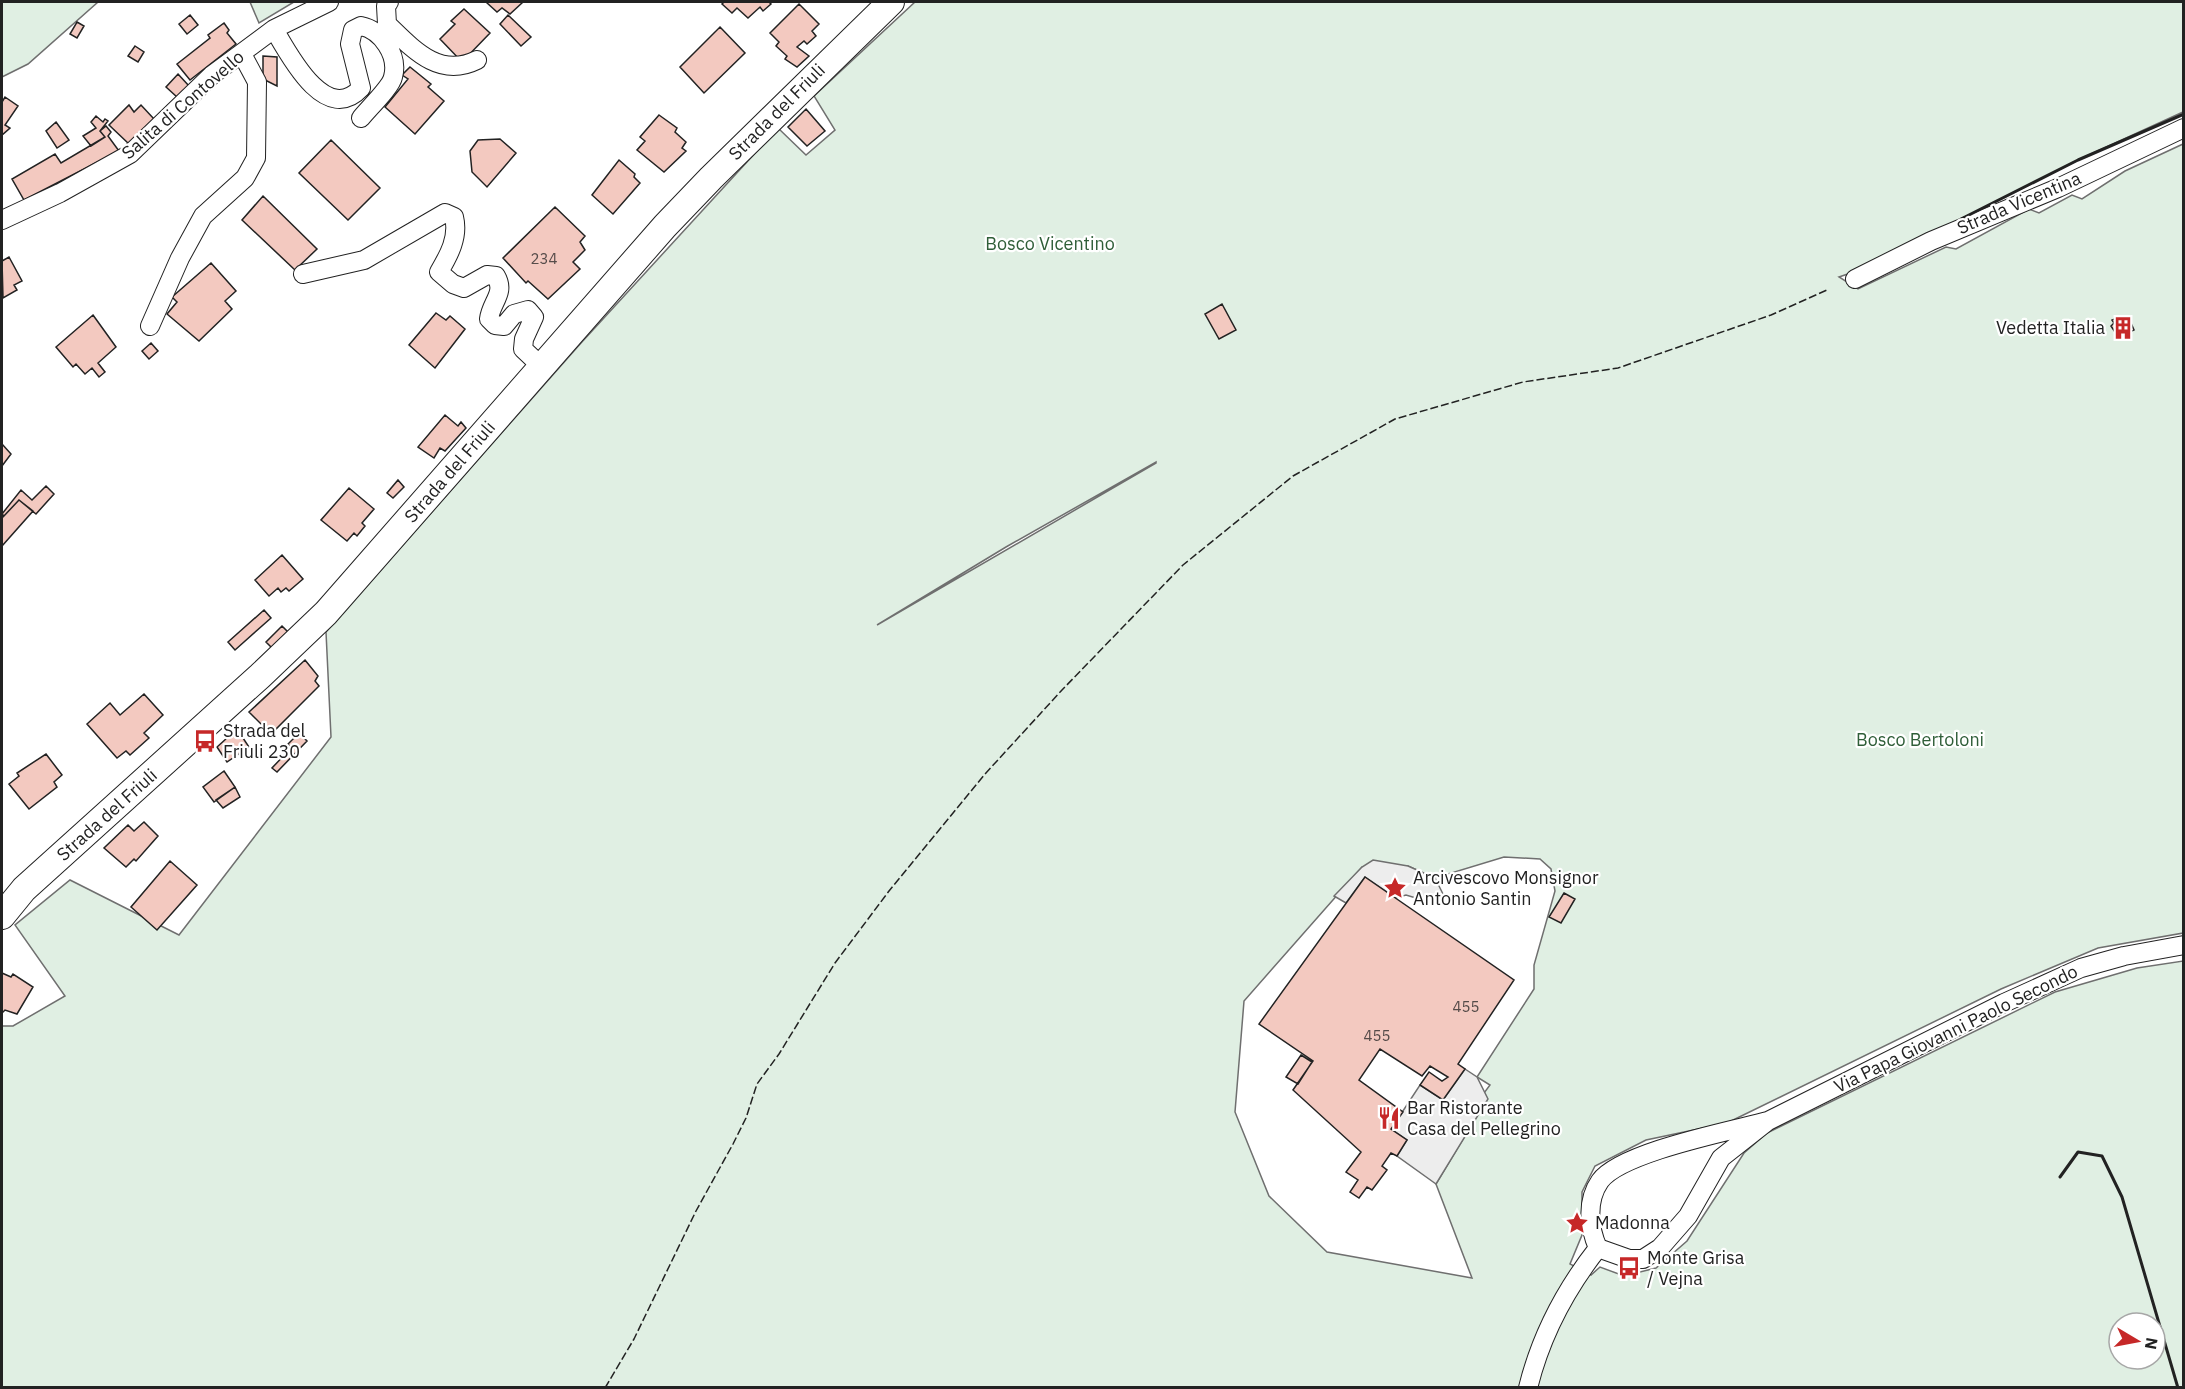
<svg xmlns="http://www.w3.org/2000/svg" width="2185" height="1389" font-family="'IBM Plex Sans',sans-serif">
  <style>
    .green { fill: #e0efe3; stroke: #6f6f6f; stroke-width: 1.5; fill-rule: evenodd }
    .parking { fill: #ededed; stroke: #6f6f6f; stroke-width: 1.5 }
    .building { fill: #f3c9c0; stroke: #222; stroke-width: 1.5 }
    .lines { fill: none; stroke-linecap: round; stroke-linejoin: round }
    .street-casing { stroke: #222; stroke-width: 20 }
    .secondary-casing { stroke: #222; stroke-width: 28 }
    .street { stroke: #fff; stroke-width: 18 }
    .secondary { stroke: #fff; stroke-width: 26 }
    .fence { stroke: #222; stroke-width: 1.5; stroke-dasharray: 8 3; stroke-linecap: butt }
    .wall { stroke: #222; stroke-width: 3 }
    .labels { text-anchor: middle; stroke-width: 4.5; stroke-linejoin: round; paint-order: stroke }
    .number-label { font-size: 15px; fill: #564c4a }
    .street-label { font-size: 18px; fill: #222; stroke: #fff }
    .park-label { font-size: 18px; fill: #2f5e38; stroke: #fff }
    .poi-label { font-size: 18px; fill: #222; stroke: #fff; text-anchor: start }
  </style>
  <rect width="100%" height="100%" fill="#fff"/>
  <!-- green -->
  <path class="green" d="M 2,2 L 98,2 L 28,64 L 2,77 Z
    M 250,2 L 294,2 L 259,23 Z
    M 915,2 L 2183,2 L 2183,112 L 2078,160 L 1865,268 L 1839,277 L 1858,289 L 1946,247 L 1956,249 L 2029,209 L 2039,213 L 2072,195 L 2082,199 L 2125,171 L 2183,144 L 2183,933 L 2098,948 L 2001,989 L 1727,1123 L 1646,1140 L 1595,1166 L 1582,1192 L 1582,1235 L 1570,1264 L 1591,1275 L 1600,1267 L 1624,1276 L 1656,1268 L 1687,1241 L 1744,1153 L 1767,1133 L 2055,992 L 2137,968 L 2183,961 L 2183,1387 L 2,1388 L 2,1026 L 13,1026 L 65,996 L 15,925 L 70,880 L 179,935 L 331,737 L 326,632 L 581,343 L 778,128 L 806,155 L 835,130 L 814,96 ZM 1156,462 L 1156,463 L 877,625 L 1006,547 ZM 1504,857 L 1540,859 L 1551,869 L 1555,891 L 1534,965 L 1534,989 L 1477,1077 L 1490,1085 L 1484,1093 L 1487,1099 L 1436,1184 L 1472,1278 L 1327,1252 L 1269,1196 L 1235,1112 L 1244,1001 L 1362,867 L 1408,866 L 1435,878 ZM 2119,1323 L 2155,1323 L 2155,1359 L 2119,1359 Z"/>
  <!-- parking -->
  <path class="parking" d="M 1373,860 L 1408,866 L 1435,878 L 1443,894 L 1426,901 L 1406,895 L 1396,898 L 1365,877 L 1346,903 L 1334,896 L 1362,867 Z
    M 1465,1069 L 1477,1077 L 1488,1099 L 1436,1184 L 1397,1156 L 1407,1140 L 1391,1129 L 1420,1085 L 1443,1100 Z"/>
  <!-- building -->
  <path class="building" d="M 486,2 L 523,2 L 510,14 L 502,8 L 497,12 Z
    M 724,2 L 769,2 L 771,4 L 763,11 L 760,7 L 748,18 L 737,8 L 732,13 L 722,4 Z
    M 799,4 L 819,24 L 812,31 L 816,36 L 807,44 L 804,41 L 797,47 L 809,56 L 797,67 L 785,59 L 787,56 L 776,46 L 779,42 L 770,33 Z
    M 464,9 L 490,33 L 462,62 L 440,39 L 455,24 L 451,21 Z
    M 190,15 L 198,25 L 187,34 L 179,24 Z
    M 508,15 L 531,37 L 521,46 L 500,24 Z
    M 77,22 L 84,26 L 77,38 L 70,34 Z
    M 224,23 L 229,30 L 227,33 L 236,44 L 190,80 L 177,64 L 210,38 L 208,35 Z
    M 720,27 L 745,53 L 704,93 L 680,67 Z
    M 135,46 L 144,52 L 138,62 L 128,56 Z
    M 263,56 L 277,57 L 277,86 L 263,79 Z
    M 410,67 L 431,84 L 428,87 L 444,101 L 415,134 L 385,107 L 408,79 L 402,75 Z
    M 178,74 L 189,86 L 177,97 L 166,87 Z
    M 5,97 L 18,106 L 5,125 L 10,128 L 2,135 L 2,102 Z
    M 129,105 L 134,112 L 141,105 L 154,119 L 129,144 L 109,125 Z
    M 806,109 L 825,131 L 807,146 L 788,127 Z
    M 659,115 L 677,128 L 675,132 L 686,142 L 682,148 L 686,151 L 664,172 L 637,150 L 645,141 L 640,137 Z
    M 96,116 L 103,122 L 105,119 L 108,121 L 100,131 L 105,137 L 91,146 L 83,136 L 96,128 L 91,122 Z
    M 56,122 L 69,140 L 57,148 L 46,131 Z
    M 106,126 L 111,132 L 108,136 L 119,151 L 24,200 L 12,179 L 55,154 L 61,163 L 105,137 L 100,131 Z
    M 500,139 L 516,153 L 487,187 L 472,172 L 470,151 L 478,140 Z
    M 331,140 L 380,188 L 348,220 L 299,173 Z
    M 619,160 L 635,174 L 634,177 L 640,183 L 613,214 L 592,195 Z
    M 263,196 L 317,249 L 295,270 L 242,220 Z
    M 555,207 L 585,236 L 580,242 L 585,250 L 573,262 L 580,269 L 548,299 L 528,281 L 526,283 L 503,258 Z
    M 9,257 L 22,281 L 14,285 L 17,290 L 3,298 L 2,261 Z
    M 211,263 L 236,291 L 225,301 L 232,309 L 199,341 L 167,314 L 177,302 L 172,297 Z
    M 1222,304 L 1236,330 L 1219,339 L 1205,314 Z
    M 436,313 L 446,320 L 450,316 L 465,329 L 435,368 L 409,345 Z
    M 93,315 L 116,347 L 98,363 L 105,372 L 99,377 L 92,368 L 85,374 L 76,364 L 73,367 L 56,347 Z
    M 2120,317 L 2122,323 L 2130,321 L 2134,330 L 2124,335 L 2115,332 L 2111,326 L 2114,323 L 2112,320 Z
    M 151,343 L 158,351 L 149,359 L 142,351 Z
    M 445,415 L 458,426 L 461,422 L 466,428 L 445,451 L 440,448 L 434,458 L 418,447 Z
    M 2,444 L 11,454 L 2,466 Z
    M 398,480 L 404,487 L 393,498 L 387,493 Z
    M 46,486 L 54,494 L 36,514 L 19,500 L 4,516 L 2,514 L 21,490 L 32,500 Z
    M 349,488 L 374,509 L 362,523 L 365,526 L 357,536 L 354,533 L 347,541 L 321,520 Z
    M 19,500 L 33,511 L 2,546 L 2,518 Z
    M 282,555 L 303,579 L 289,591 L 286,588 L 281,592 L 278,588 L 269,596 L 255,580 Z
    M 264,610 L 271,618 L 235,650 L 228,642 Z
    M 282,626 L 289,633 L 273,649 L 266,642 Z
    M 305,660 L 318,676 L 315,681 L 319,686 L 272,733 L 268,731 L 249,712 Z
    M 144,694 L 163,715 L 144,733 L 149,738 L 130,755 L 126,751 L 117,758 L 87,724 L 110,703 L 120,715 Z
    M 237,729 L 249,747 L 227,762 L 217,747 Z
    M 299,733 L 307,741 L 277,772 L 272,768 L 291,748 L 288,744 Z
    M 46,754 L 62,775 L 54,782 L 57,787 L 29,809 L 9,784 L 19,776 L 17,773 Z
    M 224,771 L 235,787 L 214,802 L 203,787 Z
    M 235,787 L 240,797 L 223,808 L 216,800 Z
    M 144,822 L 158,836 L 136,861 L 134,859 L 126,867 L 104,848 L 128,825 L 134,831 Z
    M 170,861 L 197,885 L 157,930 L 131,907 Z
    M 1365,877 L 1514,980 L 1458,1064 L 1465,1069 L 1443,1100 L 1420,1085 L 1429,1072 L 1442,1081 L 1448,1077 L 1430,1066 L 1422,1076 L 1380,1049 L 1359,1080 L 1403,1112 L 1391,1129 L 1407,1140 L 1397,1156 L 1391,1153 L 1382,1166 L 1387,1170 L 1372,1190 L 1367,1187 L 1359,1198 L 1350,1192 L 1358,1180 L 1346,1172 L 1361,1152 L 1293,1090 L 1313,1061 L 1259,1024 Z
    M 1564,893 L 1575,899 L 1561,923 L 1549,917 Z
    M 2,973 L 11,977 L 13,974 L 33,987 L 17,1014 L 5,1010 L 2,1013 Z
    M 1301,1055 L 1312,1062 L 1298,1084 L 1286,1077 Z"/>
  <g class="lines">
    <!-- street casing -->
    <g class="street-casing">
      <path id="street" d="M 389,2 L 386,6 L 387,24 C 413,49 439,79 477,60
        M 274,29 C 289,55 326,126 361,88 L 350,44 L 353,30 L 361,26 C 381,30 399,55 393,77 C 391,87 369,108 361,118
        M 2,220 L 60,193 L 130,154 L 212,75 L 274,29 L 329,2
        M 303,274 L 364,260 L 445,213 L 454,217 C 459,237 449,255 439,272 L 453,284 L 464,288 L 487,275 L 496,276 C 506,293 491,302 489,319 L 495,325 L 504,326 L 514,314 L 528,310 L 534,317 L 524,339 L 523,349 L 542,367
        M 1855,279 L 1931,241 L 2058,188 L 2184,128
        M 150,326 L 180,258 L 203,216 L 245,178 L 256,158 L 257,82 L 242,54
        M 1768,1121 C 1731,1131 1621,1152 1600,1181 C 1586,1201 1589,1228 1598,1248 L 1629,1259 L 1643,1259 L 1660,1248 L 1688,1216 L 1721,1158 L 1768,1121 L 2004,1003 L 2081,968 L 2124,956 L 2184,945
        M 1528,1388 C 1541,1335 1565,1290 1598,1248"/>
    </g>
    <!-- secondary casing -->
    <g class="secondary-casing">
      <path id="secondary" d="M 2,916 L 24,889 L 260,676 L 326,613 L 665,226 L 711,178 L 891,2"/>
    </g>
    <!-- street -->
    <use href="#street" class="street"/>
    <!-- secondary -->
    <use href="#secondary" class="secondary"/>
    <!-- fence -->
    <path class="fence" d="M 605,1388 L 634,1339 L 696,1211 L 733,1144 L 746,1118 L 757,1084 L 779,1054 L 835,963 L 889,891 L 985,774 L 1062,690 L 1183,565 L 1293,476 L 1395,419 L 1523,382 L 1618,368 L 1771,315 L 1827,290"/>
    <!-- wall -->
    <path class="wall" d="M 1961,219 L 2078,160 L 2184,114
      M 2060,1177 L 2078,1152 L 2102,1156 L 2122,1197 L 2178,1388"/>
  </g>
  <!-- icons -->
  <defs>
    <g id="building-bare" transform="scale(1.8)"><path d="M-4-6H4V6H1V3H-1V6H-4ZM-2.5-4.3h1.7v1.8h-1.7ZM.8-4.3h1.7v1.8H.8ZM-2.5-1h1.7V.8h-1.7ZM.8-1h1.7V.8H.8Z" fill="#c62828" stroke="#fff" stroke-width="2.5" paint-order="stroke"/></g>
    <g id="bus-bare" transform="scale(1.8)"><path d="M-5-6H5V4H4V6H2V4H-2V6H-4V4H-5ZM-3.5-4V0h7V-4ZM-3.5 1.2v1.5H-2V1.2ZM2 1.2v1.5H3.5V1.2Z" fill="#c62828" stroke="#fff" stroke-width="2.5" paint-order="stroke"/></g>
    <g id="sight-bare" transform="scale(1.8)"><path d="M0-6L1.8-2.2L6-1.7L2.9 1.2L3.7 5.4L0 3.3L-3.7 5.4L-2.9 1.2L-6-1.7L-1.8-2.2Z" fill="#c62828" stroke="#fff" stroke-width="2.5" paint-order="stroke"/></g>
    <g id="restaurant-bare" transform="scale(1.8)"><path d="M-5-6h1v4h1v-4h1v4h1v-4h1v5L-1.5 .5V6h-2V.5L-5-1ZM5-6V6H3V1.5H1.5Q1.5-4 5-6Z" fill="#c62828" stroke="#fff" stroke-width="2.5" paint-order="stroke"/></g>
  </defs>
  <g fill-rule="evenodd">
    <use href="#building-bare" x="2123" y="328"/>
    <use href="#bus-bare" x="205" y="741"/>
    <use href="#sight-bare" x="1395" y="888"/>
    <use href="#restaurant-bare" x="1389" y="1118"/>
    <use href="#sight-bare" x="1577" y="1223"/>
    <use href="#bus-bare" x="1629" y="1268"/>
  </g>
  <g class="labels">
    <!-- number labels -->
    <g class="number-label">
      <text x="544" y="264">234</text>
      <text x="1466" y="1012">455</text>
      <text x="1377" y="1041">455</text>
    </g>
    <!-- street labels -->
    <g class="street-label">
      <text transform="translate(183 105) rotate(-41)" y="6">Salita di Contovello</text>
      <text transform="translate(777 112) rotate(-45)" y="6">Strada del Friuli</text>
      <text transform="translate(2019 203) rotate(-23)" y="6">Strada Vicentina</text>
      <text transform="translate(450 472) rotate(-49)" y="6">Strada del Friuli</text>
      <text transform="translate(107 815) rotate(-42)" y="6">Strada del Friuli</text>
      <text transform="translate(1956 1029) rotate(-26)" y="6">Via Papa Giovanni Paolo Secondo</text>
    </g>
    <!-- park labels -->
    <g class="park-label">
      <text x="1050" y="250">Bosco Vicentino</text>
      <text x="1920" y="746">Bosco Bertoloni</text>
    </g>
    <!-- poi labels -->
    <g class="poi-label">
      <text x="2105" y="334" text-anchor="end">Vedetta Italia</text>
      <text x="223" y="737">Strada del<tspan x="223" dy="21">Friuli 230</tspan></text>
      <text x="1413" y="884">Arcivescovo Monsignor<tspan x="1413" dy="21">Antonio Santin</tspan></text>
      <text x="1407" y="1114">Bar Ristorante<tspan x="1407" dy="21">Casa del Pellegrino</tspan></text>
      <text x="1595" y="1229">Madonna</text>
      <text x="1647" y="1264">Monte Grisa<tspan x="1647" dy="21">/ Vejna</tspan></text>
    </g>
  </g>
  <!-- border -->
  <rect width="2185" height="1389" fill="none" stroke="#222222" stroke-width="6"/>
  <!-- north arrow -->
  <g transform="translate(2137 1341) rotate(100)"><circle r="28" fill="#ffffff" stroke="#a7a7a7" stroke-width="1.5"/>
  <path d="M0-4.5L10 22L0 15L-10 22Z" fill="#c62828"/>
  <text y="-9" font-size="16" font-weight="bold" text-anchor="middle" fill="#222222">N</text>
  </g>
</svg>
